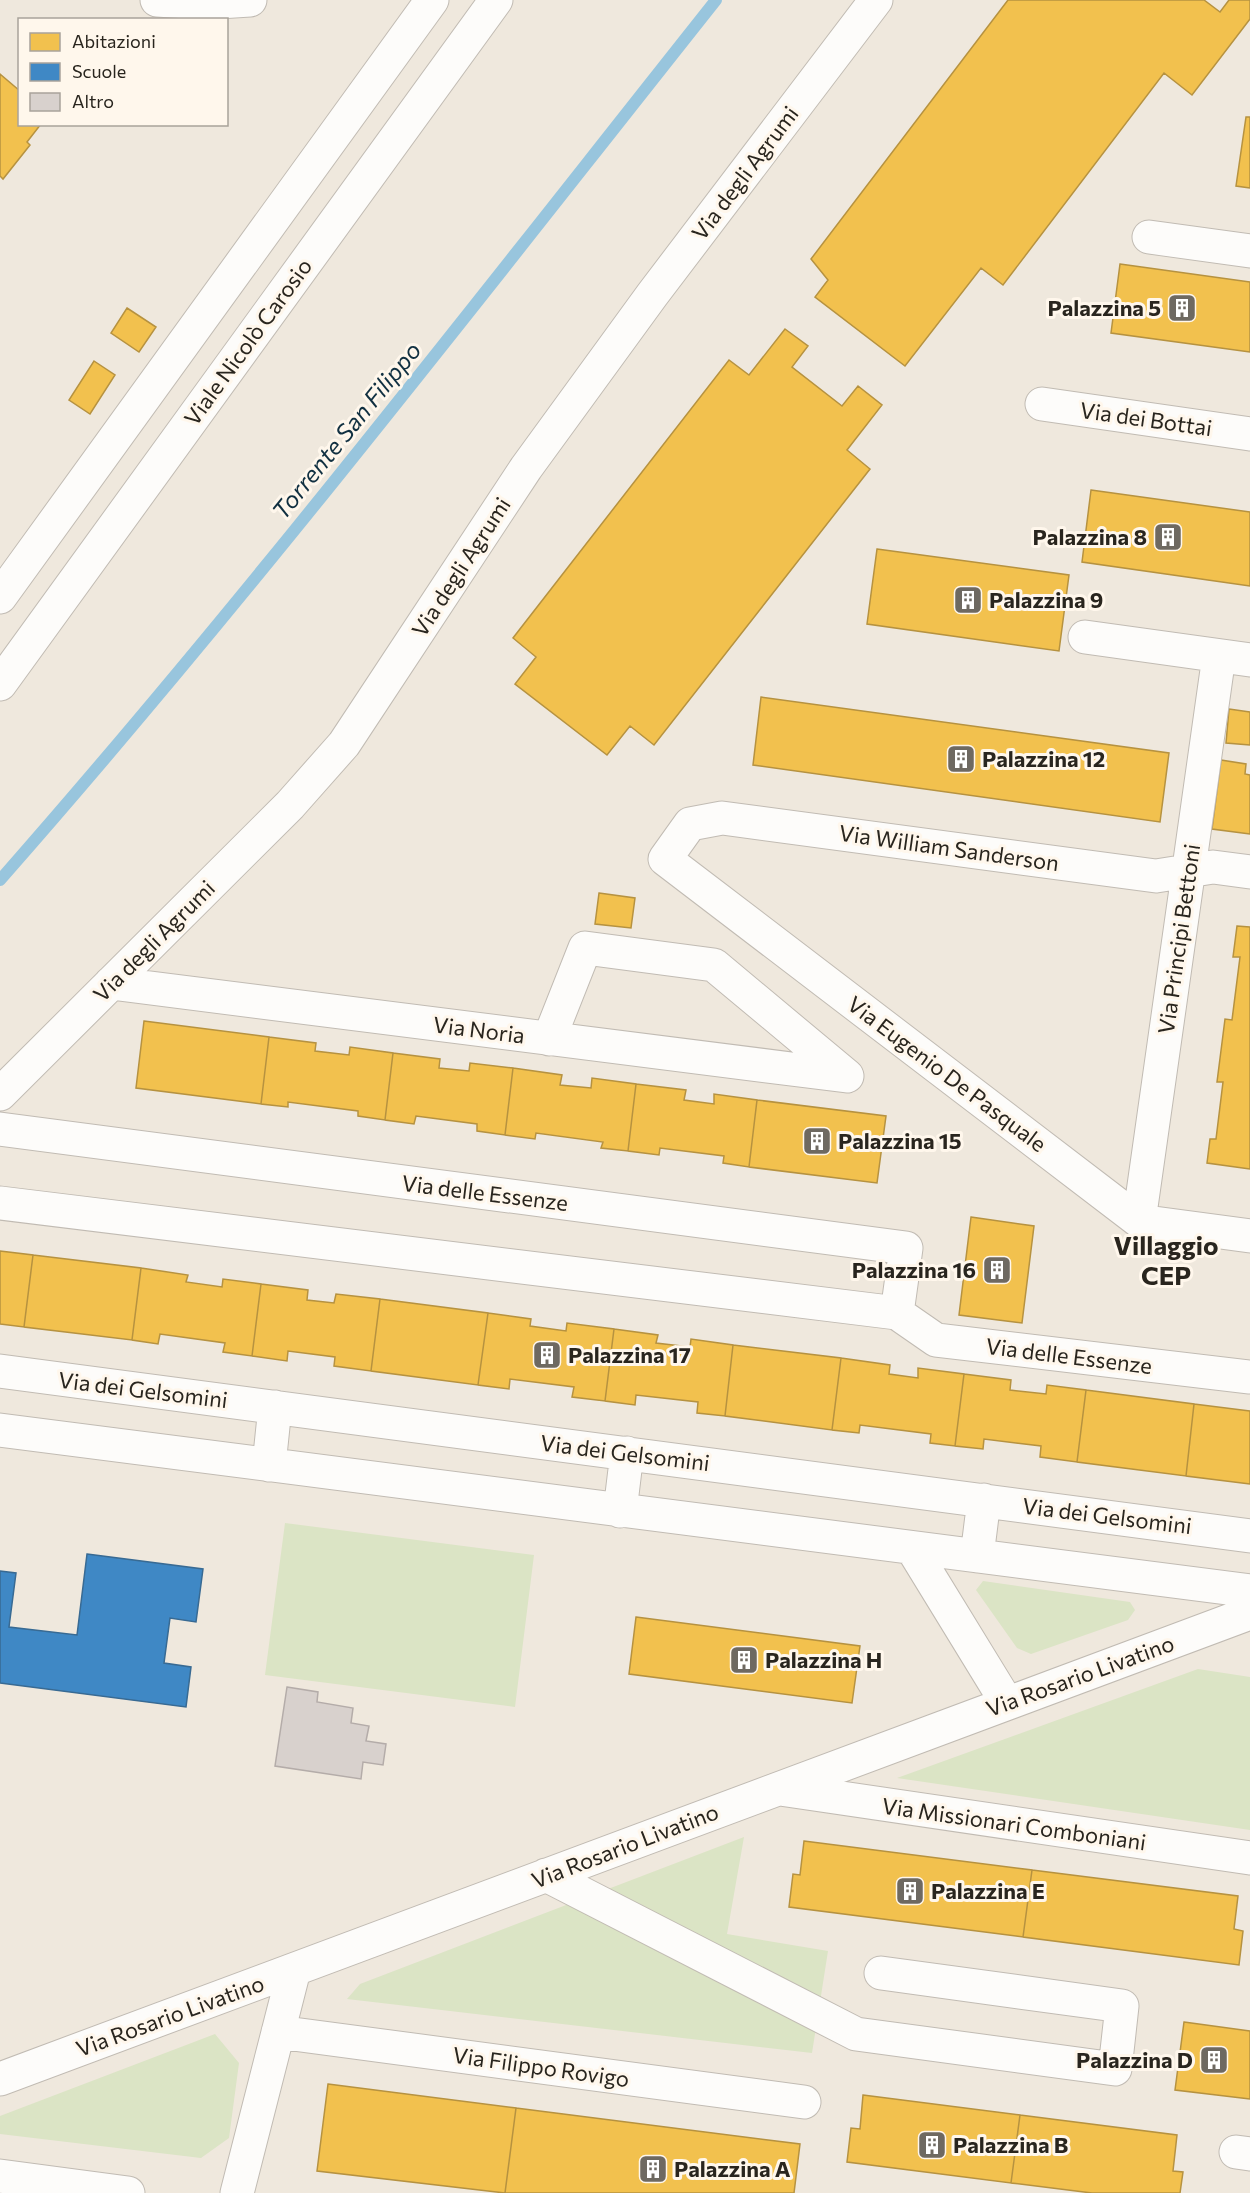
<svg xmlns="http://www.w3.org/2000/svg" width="1250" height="2193" font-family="Commissioner,sans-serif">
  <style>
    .green { fill: #dbe4c5 }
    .homes { fill: #f2c14e; stroke: #b69240; stroke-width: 1.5 }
    .schools { fill: #3f88c5; stroke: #386a93; stroke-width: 1.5 }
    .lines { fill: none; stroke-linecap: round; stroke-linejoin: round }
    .stream { stroke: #98c5dd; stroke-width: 12 }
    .building { fill: #d8d1cd; stroke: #b4aca9; stroke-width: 1.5 }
    .minor-casing { stroke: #c1bbb3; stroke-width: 35 }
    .major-casing { stroke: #c1bbb3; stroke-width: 35 }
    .minor { stroke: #fdfcfa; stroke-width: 33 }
    .major { stroke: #fdfcfa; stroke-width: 33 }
    .labels { text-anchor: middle; stroke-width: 6; stroke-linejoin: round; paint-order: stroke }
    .street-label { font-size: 22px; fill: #29251e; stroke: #fff7ec }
    .poi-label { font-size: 22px; font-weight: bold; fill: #29251e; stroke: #fff7ec; text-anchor: start }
    .water-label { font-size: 24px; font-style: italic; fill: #113041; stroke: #fff7ec }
    .quarter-label { font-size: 26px; font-weight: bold; fill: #29251e; stroke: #fff7ec }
  </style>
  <rect width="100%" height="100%" fill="#efe8dd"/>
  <!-- green -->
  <path class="green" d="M 285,1523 L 534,1555 L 515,1707 L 265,1675 Z
    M 983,1581 L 1130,1602 L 1135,1610 L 1128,1620 L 1031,1654 L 1017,1648 L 976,1590 Z
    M 1198,1669 L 1250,1677 L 1250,1830 L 897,1778 Z
    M 744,1837 L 727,1934 L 828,1951 L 812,2053 L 347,1999 L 360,1984 Z
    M 215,2034 L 239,2063 L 229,2138 L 201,2158 L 0,2134 L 0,2116 Z"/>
  <!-- homes -->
  <path class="homes" d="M 1008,0 L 1204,0 L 1220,12 L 1229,0 L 1250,0 L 1250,19 L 1192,95 L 1164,73 L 1003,285 L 981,268 L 905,366 L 815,297 L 828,280 L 811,259 Z
    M 0,74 L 20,91 L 20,124 L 41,124 L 27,142 L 30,145 L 3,179 L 0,176 Z
    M 1246,117 L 1250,117 L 1250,188 L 1236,186 Z
    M 1120,264 L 1250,282 L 1250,352 L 1111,333 Z
    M 127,308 L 156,327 L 139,352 L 111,333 Z
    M 785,329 L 808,346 L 792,367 L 842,406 L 858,386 L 882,405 L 847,450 L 870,469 L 654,745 L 630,726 L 607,755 L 515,684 L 536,657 L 513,638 L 729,360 L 749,375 Z
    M 94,361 L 115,375 L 90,414 L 69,400 Z
    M 1091,490 L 1250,512 L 1250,586 L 1082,562 Z
    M 877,549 L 1069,575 L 1059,651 L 867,624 Z
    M 761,697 L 1169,753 L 1160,822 L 753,765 Z
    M 1229,709 L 1250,712 L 1250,745 L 1226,743 Z
    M 1221,760 L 1246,764 L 1245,774 L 1250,775 L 1250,834 L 1212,829 Z
    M 599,893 L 635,898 L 631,928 L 595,924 Z
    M 1237,926 L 1250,927 L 1250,1169 L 1207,1163 L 1210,1139 L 1216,1139 L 1223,1082 L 1217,1082 L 1225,1019 L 1232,1020 L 1240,957 L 1233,957 Z
    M 144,1021 L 269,1037 L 261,1104 L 136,1088 Z
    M 269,1037 L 316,1043 L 315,1051 L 349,1055 L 350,1047 L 393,1053 L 385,1120 L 358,1116 L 358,1111 L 288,1102 L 288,1107 L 261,1104 Z
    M 393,1053 L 440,1059 L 439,1068 L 469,1071 L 470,1063 L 513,1068 L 505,1135 L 477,1131 L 477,1124 L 416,1116 L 414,1124 L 385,1120 Z
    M 513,1068 L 562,1075 L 560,1085 L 591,1088 L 592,1078 L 636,1084 L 628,1151 L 601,1148 L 603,1142 L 536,1133 L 535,1139 L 505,1135 Z
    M 636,1084 L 686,1090 L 684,1100 L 714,1104 L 714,1094 L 757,1100 L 749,1167 L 723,1163 L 724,1156 L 660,1148 L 659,1155 L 628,1151 Z
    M 757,1100 L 886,1116 L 877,1183 L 749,1167 Z
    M 971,1217 L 1034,1226 L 1022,1323 L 959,1315 Z
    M 0,1251 L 33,1255 L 24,1327 L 0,1324 Z
    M 33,1255 L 141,1268 L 132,1340 L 24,1327 Z
    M 141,1268 L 188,1275 L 186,1282 L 222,1287 L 223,1279 L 261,1284 L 252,1356 L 223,1352 L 225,1343 L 160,1334 L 158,1344 L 132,1340 Z
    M 261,1284 L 308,1290 L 307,1300 L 334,1303 L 336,1294 L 380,1299 L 371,1371 L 334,1366 L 335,1357 L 288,1351 L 287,1361 L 252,1356 Z
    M 380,1299 L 488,1313 L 478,1385 L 371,1371 Z
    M 488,1313 L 531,1319 L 530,1326 L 566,1331 L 567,1323 L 614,1329 L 605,1401 L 572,1397 L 574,1387 L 510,1379 L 509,1389 L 478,1385 Z
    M 614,1329 L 658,1335 L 656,1343 L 690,1347 L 691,1339 L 733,1345 L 725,1416 L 697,1413 L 698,1402 L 636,1395 L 635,1405 L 605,1401 Z
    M 733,1345 L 841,1358 L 832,1430 L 725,1416 Z
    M 841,1358 L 890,1365 L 889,1374 L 918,1378 L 918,1368 L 964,1374 L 955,1446 L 930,1443 L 931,1434 L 860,1425 L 859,1433 L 832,1430 Z
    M 964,1374 L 1011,1380 L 1010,1390 L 1046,1394 L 1047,1385 L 1086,1390 L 1077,1462 L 1040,1457 L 1041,1446 L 984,1439 L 983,1449 L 955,1446 Z
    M 1086,1390 L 1194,1404 L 1186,1476 L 1077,1462 Z
    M 1194,1404 L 1250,1411 L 1250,1484 L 1186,1476 Z
    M 636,1617 L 860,1646 L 852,1703 L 629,1674 Z
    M 804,1841 L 1032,1870 L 1023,1937 L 789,1907 L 793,1874 L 800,1875 Z
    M 1032,1870 L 1238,1896 L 1234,1929 L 1243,1931 L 1239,1965 L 1023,1937 Z
    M 1184,2022 L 1250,2031 L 1250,2099 L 1175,2090 Z
    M 328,2084 L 516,2108 L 505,2193 L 317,2171 Z
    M 863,2095 L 1020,2115 L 1011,2183 L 847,2162 L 851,2128 L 860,2129 Z
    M 516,2108 L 800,2144 L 794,2193 L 505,2193 Z
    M 1020,2115 L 1177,2135 L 1173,2171 L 1183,2172 L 1180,2193 L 1092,2193 L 1011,2183 Z"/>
  <!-- schools -->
  <path class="schools" d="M 87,1554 L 203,1569 L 196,1622 L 170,1618 L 164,1663 L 191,1667 L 186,1707 L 0,1683 L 0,1571 L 16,1573 L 9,1627 L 77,1635 Z"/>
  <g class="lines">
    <!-- stream -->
    <path class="stream" d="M 0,880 C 250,596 481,296 716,0"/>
  </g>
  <!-- building -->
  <path class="building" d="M 287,1687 L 318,1692 L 317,1702 L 353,1708 L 351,1723 L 369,1726 L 366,1741 L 386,1744 L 383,1765 L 363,1762 L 361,1779 L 275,1766 Z"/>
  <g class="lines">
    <!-- minor casing -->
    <g class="minor-casing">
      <path id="minor" d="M 157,0 L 203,3 L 250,0
        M 1149,237 L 1250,251
        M 1042,404 L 1250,434
        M 1085,637 L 1250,660
        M 1250,872 L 1213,867 L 1156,876 L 722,818 L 690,824 L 665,859 L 1139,1221 L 1250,1236
        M 111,983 L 847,1076
        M 549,1039 L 585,948 L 714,965 L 847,1076
        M 0,1094 L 290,805 L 344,744 L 526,468 L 652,295 L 876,0
        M 0,1129 L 906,1248 L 897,1313
        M 0,1203 L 897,1313 L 936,1340 L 1250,1377
        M 1139,1221 L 1219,656
        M 0,1371 L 1250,1536
        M 0,1430 L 1250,1591
        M 269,1465 L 275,1407
        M 620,1511 L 627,1453
        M 912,1548 L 1007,1703
        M 977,1556 L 984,1500
        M 780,1789 L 1250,1858
        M 546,1875 L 856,2034 L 1115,2069 L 1122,2006 L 881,1973
        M 278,2032 L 804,2102
        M 0,2079 L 1250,1613
        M 1236,2152 L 1250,2154
        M 0,2176 L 128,2193
        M 237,2193 L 294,1970"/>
    </g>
    <!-- major casing -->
    <g class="major-casing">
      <path id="major" d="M 0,597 L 432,0
        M 0,684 L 496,0"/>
    </g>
    <!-- minor -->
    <use href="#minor" class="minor"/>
    <!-- major -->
    <use href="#major" class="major"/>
  </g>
  <!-- icons -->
  <defs>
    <g id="building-square" transform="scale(1.5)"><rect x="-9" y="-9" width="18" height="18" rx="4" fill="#6e6961" stroke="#fff7ec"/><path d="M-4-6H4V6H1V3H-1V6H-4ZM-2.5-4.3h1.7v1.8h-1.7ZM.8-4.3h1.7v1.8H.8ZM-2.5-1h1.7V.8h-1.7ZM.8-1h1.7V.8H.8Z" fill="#fff"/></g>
  </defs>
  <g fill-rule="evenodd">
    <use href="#building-square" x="1182" y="308"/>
    <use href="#building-square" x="1168" y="537"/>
    <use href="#building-square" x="968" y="600"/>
    <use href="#building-square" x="961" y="759"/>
    <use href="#building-square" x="817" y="1141"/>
    <use href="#building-square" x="997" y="1270"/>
    <use href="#building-square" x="547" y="1355"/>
    <use href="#building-square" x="744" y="1660"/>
    <use href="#building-square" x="910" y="1891"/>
    <use href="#building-square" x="1214" y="2060"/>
    <use href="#building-square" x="932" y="2145"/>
    <use href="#building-square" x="653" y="2169"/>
  </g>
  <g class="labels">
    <!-- street labels -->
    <g class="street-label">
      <text transform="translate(745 173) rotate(-53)" y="8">Via degli Agrumi</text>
      <text transform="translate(248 342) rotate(-54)" y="8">Viale Nicolò Carosio</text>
      <text transform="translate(1146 419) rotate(8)" y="8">Via dei Bottai</text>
      <text transform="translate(461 567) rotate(-57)" y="8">Via degli Agrumi</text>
      <text transform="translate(949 848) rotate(8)" y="8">Via William Sanderson</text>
      <text transform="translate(1179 939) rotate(-82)" y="8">Via Principi Bettoni</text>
      <text transform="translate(154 941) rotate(-45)" y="8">Via degli Agrumi</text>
      <text transform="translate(479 1030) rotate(7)" y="8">Via Noria</text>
      <text transform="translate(947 1074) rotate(37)" y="8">Via Eugenio De Pasquale</text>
      <text transform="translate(485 1193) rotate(7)" y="8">Via delle Essenze</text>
      <text transform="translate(1069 1356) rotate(7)" y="8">Via delle Essenze</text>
      <text transform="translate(143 1390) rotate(7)" y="8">Via dei Gelsomini</text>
      <text transform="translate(625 1453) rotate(7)" y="8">Via dei Gelsomini</text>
      <text transform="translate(1107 1516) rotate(7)" y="8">Via dei Gelsomini</text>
      <text transform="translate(1080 1676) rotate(-20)" y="8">Via Rosario Livatino</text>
      <text transform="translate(1014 1824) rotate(8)" y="8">Via Missionari Comboniani</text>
      <text transform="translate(625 1846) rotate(-21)" y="8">Via Rosario Livatino</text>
      <text transform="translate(170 2016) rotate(-20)" y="8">Via Rosario Livatino</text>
      <text transform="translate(541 2067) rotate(8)" y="8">Via Filippo Rovigo</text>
    </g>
    <!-- poi labels -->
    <g class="poi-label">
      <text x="1161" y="316" text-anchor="end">Palazzina 5</text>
      <text x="1147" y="545" text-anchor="end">Palazzina 8</text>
      <text x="989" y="608">Palazzina 9</text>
      <text x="982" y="767">Palazzina 12</text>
      <text x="838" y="1149">Palazzina 15</text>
      <text x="976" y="1278" text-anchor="end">Palazzina 16</text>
      <text x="568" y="1363">Palazzina 17</text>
      <text x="765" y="1668">Palazzina H</text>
      <text x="931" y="1899">Palazzina E</text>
      <text x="1193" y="2068" text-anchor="end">Palazzina D</text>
      <text x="953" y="2153">Palazzina B</text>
      <text x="674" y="2177">Palazzina A</text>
    </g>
    <!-- water labels -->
    <g class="water-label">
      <text transform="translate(347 431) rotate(-51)" y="8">Torrente San Filippo</text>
    </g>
    <!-- quarter labels -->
    <g class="quarter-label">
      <text x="1166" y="1255">Villaggio<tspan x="1166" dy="30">CEP</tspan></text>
    </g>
  </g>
  <!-- legend -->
  <rect x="18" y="18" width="210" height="108" fill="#fff7ec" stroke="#a9a39a" stroke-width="1.5"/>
  <rect x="30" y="33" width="30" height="18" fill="#f2c14e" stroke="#a9a39a" stroke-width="1.5"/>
  <text x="72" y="48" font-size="18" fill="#29251e">Abitazioni</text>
  <rect x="30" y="63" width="30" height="18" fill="#3f88c5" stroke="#a9a39a" stroke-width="1.5"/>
  <text x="72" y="78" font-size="18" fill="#29251e">Scuole</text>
  <rect x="30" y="93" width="30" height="18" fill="#d8d1cd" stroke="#a9a39a" stroke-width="1.5"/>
  <text x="72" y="108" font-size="18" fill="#29251e">Altro</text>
</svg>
